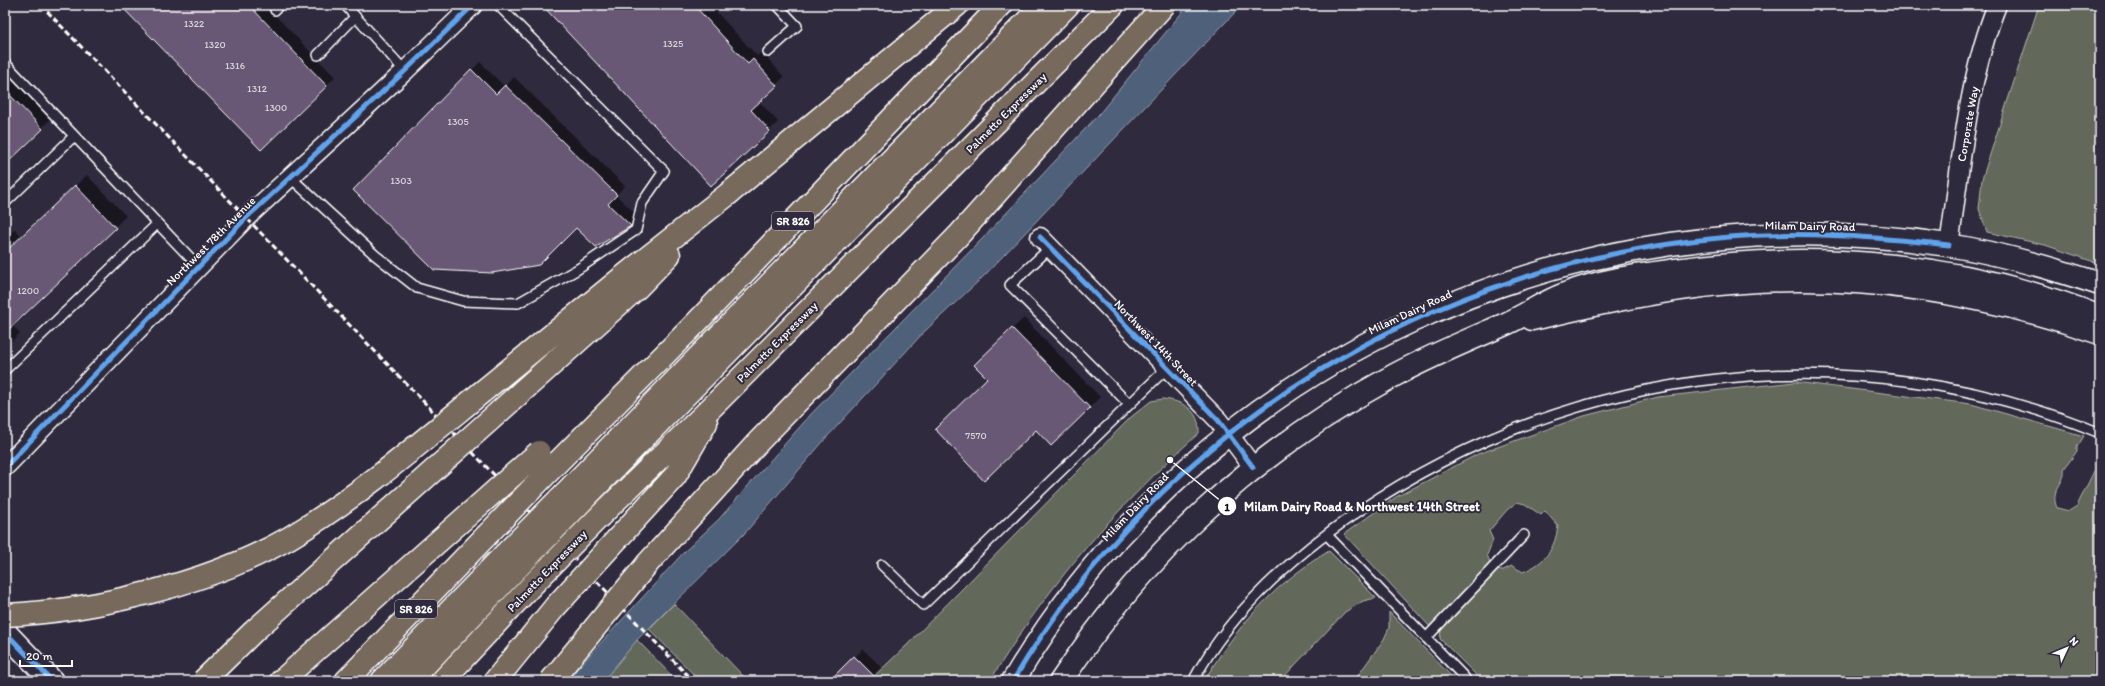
<svg xmlns="http://www.w3.org/2000/svg" width="2105" height="686" font-family="Itim,sans-serif">
  <style>
    .green { fill: #62685a; stroke: #b0b4ac }
    .water { fill: #4f617a; stroke: #95a0af }
    .shadow { fill: #0007 }
    .building { fill: #685975; stroke: #fff }
    .lines { fill: none; stroke-linecap: round; stroke-linejoin: round }
    .service-casing { stroke: #fff; stroke-width: 12 }
    .minor-casing { stroke: #fff; stroke-width: 21 }
    .secondary-casing { stroke: #fff; stroke-width: 25 }
    .motorway-casing { stroke: #fff; stroke-width: 25 }
    .service { stroke: #2f2a3d; stroke-width: 9 }
    .minor { stroke: #2f2a3d; stroke-width: 18 }
    .secondary { stroke: #2f2a3d; stroke-width: 22 }
    .motorway { stroke: #77695c; stroke-width: 22 }
    .rail { stroke: #fff; stroke-width: 3; stroke-dasharray: 6 3; stroke-linecap: butt }
    .motorway-bridge-casing { stroke: #fff; stroke-width: 25; stroke-linecap: butt }
    .motorway-bridge { stroke: #77695c; stroke-width: 22 }
    .cycleway-casing { stroke: #2f2a3d; stroke-width: 8 }
    .cycleway { stroke: #60a3ed; stroke-width: 5 }
    .labels { text-anchor: middle; stroke-width: 4; stroke-linejoin: round; paint-order: stroke }
    .number-label { font-size: 10px; fill: #d9d6dc }
    .shield { fill: #2f2a3d; stroke: #c1bfc5; stroke-width: 1 }
    .shield-label { font-size: 11px; font-weight: bold; fill: #fff }
    .street-label { font-size: 12px; fill: #fff; stroke: #2f2a3d }
    .leader { fill: none; stroke: #fff; stroke-width: 1.5 }
    .callout-dot { fill: #fff; stroke: #2f2a3d; stroke-width: 1.5 }
    .mark-label { font-size: 12px; text-anchor: middle; font-weight: bold; fill: #111 }
    .callout-label { font-size: 13px; text-anchor: middle; font-weight: bold; fill: #fff; stroke: #2f2a3d; stroke-width: 4; stroke-linejoin: round; paint-order: stroke }
  </style>
  <rect width="100%" height="100%" fill="#2f2a3d"/>
  <filter id="ink" filterUnits="userSpaceOnUse"><feTurbulence type="fractalNoise" baseFrequency=".025" numOctaves="2"/><feDisplacementMap in="SourceGraphic" scale="8" xChannelSelector="R" yChannelSelector="G"/><feConvolveMatrix kernelMatrix="1 2 1 2 8 2 1 2 1" color-interpolation-filters="sRGB"/></filter>
  <g filter="url(#ink)">
    <!-- green -->
    <path class="green" d="M 2039,5 L 2100,5 L 2100,264 L 2045,245 L 1987,232 L 1979,209 L 1982,179 Z
      M 1795,382 L 1971,404 L 2084,436 L 2077,447 L 2077,451 L 2064,469 C 2066,484 2049,490 2057,508 L 2069,511 L 2077,506 L 2095,469 L 2094,461 L 2097,442 L 2100,443 L 2100,681 L 1472,681 L 1477,676 L 1440,639 L 1441,630 L 1497,569 L 1501,571 L 1512,566 L 1523,572 C 1545,563 1555,549 1558,526 L 1545,511 L 1541,515 L 1525,504 L 1517,502 L 1507,510 L 1489,531 L 1493,540 L 1487,555 L 1491,565 L 1431,628 L 1344,534 L 1396,497 L 1478,454 L 1584,416 L 1658,397 Z
      M 1163,399 C 1184,401 1200,411 1199,433 C 1114,510 1050,582 990,681 L 869,681 L 906,646 L 1131,417 L 1151,401 Z
      M 1329,551 L 1376,598 L 1363,601 L 1345,612 L 1280,681 L 1204,681 C 1235,628 1276,582 1329,551 Z
      M 674,604 L 748,681 L 700,681 L 649,629 Z
      M 1389,612 L 1456,681 L 1354,681 L 1384,639 L 1389,628 Z
      M 637,640 L 677,681 L 603,681 Z"/>
    <!-- water -->
    <path class="water" d="M 1188,5 L 1242,5 L 984,276 L 924,332 L 827,437 L 745,533 L 637,640 L 603,681 L 566,681 L 684,552 L 719,519 L 812,413 L 983,238 L 1071,144 L 1099,114 Z"/>
    <!-- shadow -->
    <path class="shadow" d="M 121,5 L 265,5 L 335,77 L 261,149 Z
      M 544,5 L 710,5 L 757,56 L 762,52 L 784,77 L 759,101 L 778,122 L 711,185 Z
      M 480,62 L 505,87 L 514,77 L 625,186 L 616,195 L 638,216 L 630,225 L 596,246 L 576,227 L 354,190 Z
      M 14,77 L 53,117 L 5,164 L 5,86 Z
      M 87,175 L 126,216 L 12,325 L 20,333 L 5,348 L 5,238 L 15,229 L 22,237 Z
      M 1024,318 L 1100,397 L 1089,408 L 988,378 L 986,354 Z
      M 863,649 L 881,667 L 868,681 L 831,681 Z"/>
    <!-- building -->
    <path class="building" d="M 120,5 L 249,5 L 327,86 L 261,150 Z
      M 542,5 L 694,5 L 748,64 L 753,59 L 777,86 L 751,110 L 770,131 L 711,186 Z
      M 471,69 L 496,94 L 505,85 L 617,195 L 608,204 L 631,226 L 596,247 L 576,228 L 539,265 L 492,273 L 434,270 L 353,190 Z
      M 5,90 L 43,129 L 5,165 Z
      M 75,185 L 116,228 L 5,333 L 5,252 Z
      M 1012,328 L 1090,408 L 1051,446 L 1036,430 L 984,481 L 935,429 L 987,378 L 974,365 Z
      M 854,656 L 879,681 L 829,681 Z"/>
    <g class="lines">
      <!-- service casing -->
      <g class="service-casing">
        <path id="service" d="M 345,5 L 405,71
          M 275,10 L 279,5
          M 768,52 L 797,26 L 777,5
          M 318,55 L 355,17
          M 5,63 L 199,267
          M 290,177 L 375,255 L 417,288 L 463,301 L 518,303 L 578,269 L 636,230 L 642,203 L 664,171 L 498,5
          M 5,203 L 74,136
          M 1050,248 L 1010,285 L 1129,404
          M 5,370 L 157,224
          M 1327,535 L 1465,678 L 1462,681
          M 882,565 L 923,605 L 1167,368
          M 1426,638 L 1524,535
          M 1193,681 C 1231,610 1294,555 1359,511 C 1578,363 1855,332 2100,433"/>
      </g>
      <!-- minor casing -->
      <g class="minor-casing">
        <path id="minor" d="M 1040,237 L 1218,420 L 1253,467
          M 1949,245 C 1961,166 1967,80 1997,5
          M 5,467 L 246,218 L 405,71 L 473,5"/>
      </g>
      <!-- secondary casing -->
      <g class="secondary-casing">
        <path id="secondary" d="M 1532,319 C 1586,307 1640,294 1695,287 C 1834,268 1969,288 2100,333
          M 5,632 L 52,681
          M 1013,681 C 1206,357 1575,189 1948,245 C 1999,253 2051,268 2100,284
          M 1061,681 C 1147,551 1255,451 1393,376 C 1428,357 1464,342 1501,326 C 1523,317 1543,302 1565,294 C 1600,280 1640,275 1676,270 C 1819,250 1965,263 2100,317"/>
      </g>
      <!-- motorway casing -->
      <g class="motorway-casing">
        <path id="motorway" d="M 482,392 L 624,276 L 727,195 L 957,5
          M 500,411 L 637,288 L 669,255
          M 553,467 L 695,324 L 1001,5
          M 572,486 L 1043,5
          M 584,499 L 1068,5
          M 600,516 L 719,400 L 1113,5
          M 619,537 L 675,476 L 706,423
          M 648,563 L 759,441 L 958,236 L 1164,5
          M 281,681 L 468,515
          M 346,681 L 486,536
          M 382,681 L 505,554
          M 410,681 L 518,567
          M 442,681 L 534,583
          M 495,681 L 555,607"/>
      </g>
      <!-- service -->
      <use href="#service" class="service"/>
      <!-- minor -->
      <use href="#minor" class="minor"/>
      <!-- secondary -->
      <use href="#secondary" class="secondary"/>
      <!-- motorway -->
      <use href="#motorway" class="motorway"/>
      <!-- rail -->
      <path class="rail" d="M 41,5 L 693,681"/>
      <!-- motorway-bridge casing -->
      <g class="motorway-bridge-casing">
        <path id="motorway-bridge" d="M 468,515 L 539,452
          M 486,536 L 553,467
          M 505,554 L 572,486
          M 518,567 L 584,499
          M 534,583 L 600,516
          M 555,607 L 619,537
          M 5,615 C 95,611 211,583 289,538 C 358,497 420,443 482,392
          M 203,681 L 254,631 L 500,411
          M 551,681 L 648,563"/>
      </g>
      <!-- motorway-bridge -->
      <use href="#motorway-bridge" class="motorway-bridge"/>
      <!-- cycleway casing -->
      <g class="cycleway-casing">
        <path id="cycleway" d="M 1040,237 L 1218,420 L 1253,467
          M 5,467 L 246,218 L 405,71 L 473,5
          M 5,632 L 52,681
          M 1013,681 C 1166,424 1432,262 1729,237 C 1803,231 1876,237 1949,245"/>
      </g>
      <!-- cycleway -->
      <use href="#cycleway" class="cycleway"/>
    </g>
  </g>
  <g class="labels">
    <!-- number labels -->
    <g class="number-label">
      <text x="194" y="27">1322</text>
      <text x="673" y="47">1325</text>
      <text x="215" y="48">1320</text>
      <text x="235" y="69">1316</text>
      <text x="257" y="92">1312</text>
      <text x="276" y="111">1300</text>
      <text x="458" y="125">1305</text>
      <text x="401" y="184">1303</text>
      <text x="28" y="294">1200</text>
      <text x="976" y="439">7570</text>
    </g>
    <!-- shield labels -->
    <g class="shield">
      <rect x="772" y="212" width="42" height="18" rx="3"/>
      <rect x="395" y="600" width="42" height="18" rx="3"/>
    </g>
    <g class="shield-label">
      <text x="793" y="225">SR 826</text>
      <text x="416" y="613">SR 826</text>
    </g>
    <!-- street labels -->
    <g class="street-label">
      <text transform="translate(1006 113) rotate(-45)" y="4">Palmetto Expressway</text>
      <text transform="translate(1968 124) rotate(-80)" y="4">Corporate Way</text>
      <text transform="translate(1810 226) rotate(1)" y="4">Milam Dairy Road</text>
      <text transform="translate(211 241) rotate(-45)" y="4">Northwest 78th Avenue</text>
      <text transform="translate(1410 312) rotate(-25)" y="4">Milam Dairy Road</text>
      <text transform="translate(777 342) rotate(-45)" y="4">Palmetto Expressway</text>
      <text transform="translate(1156 343) rotate(46)" y="4">Northwest 14th Street</text>
      <text transform="translate(1135 507) rotate(-46)" y="4">Milam Dairy Road</text>
      <text transform="translate(547 571) rotate(-46)" y="4">Palmetto Expressway</text>
    </g>
  </g>
  <!-- callouts -->
  <path class="leader" d="M1170 460L1227 506"/>
  <g class="callout-dot">
    <circle cx="1170" cy="460" r="4"/>
    <circle cx="1227" cy="506" r="10"/>
  </g>
  <g class="mark-label">
    <text x="1227" y="511">1</text>
  </g>
  <g class="callout-label">
    <text x="1362" y="511">Milam Dairy Road &amp; Northwest 14th Street</text>
  </g>
  <!-- margin -->
  <rect width="2105" height="686" fill="none" stroke="#2f2a3d" stroke-width="20"/>
  <rect x="10" y="10" width="2085" height="666" fill="none" stroke="#fff" stroke-width="1.5" filter="url(#ink)"/>
  <!-- north arrow -->
  <g transform="translate(2067 648) rotate(46)" stroke="#2f2a3d" stroke-width="3" paint-order="stroke">
  <path d="M0-3L7 15L0 10L-7 15Z" fill="#ffffff"/>
  <text y="-6" font-size="11" font-weight="bold" text-anchor="middle" fill="#ffffff">N</text>
  </g>
  <!-- scale -->
  <path d="M20 660v6h52v-6" fill="none" stroke="#ffffff" stroke-width="2"/>
  <text x="26" y="660" font-size="12" fill="#ffffff" stroke="#2f2a3d" stroke-width="3" paint-order="stroke">20 m</text>
</svg>
